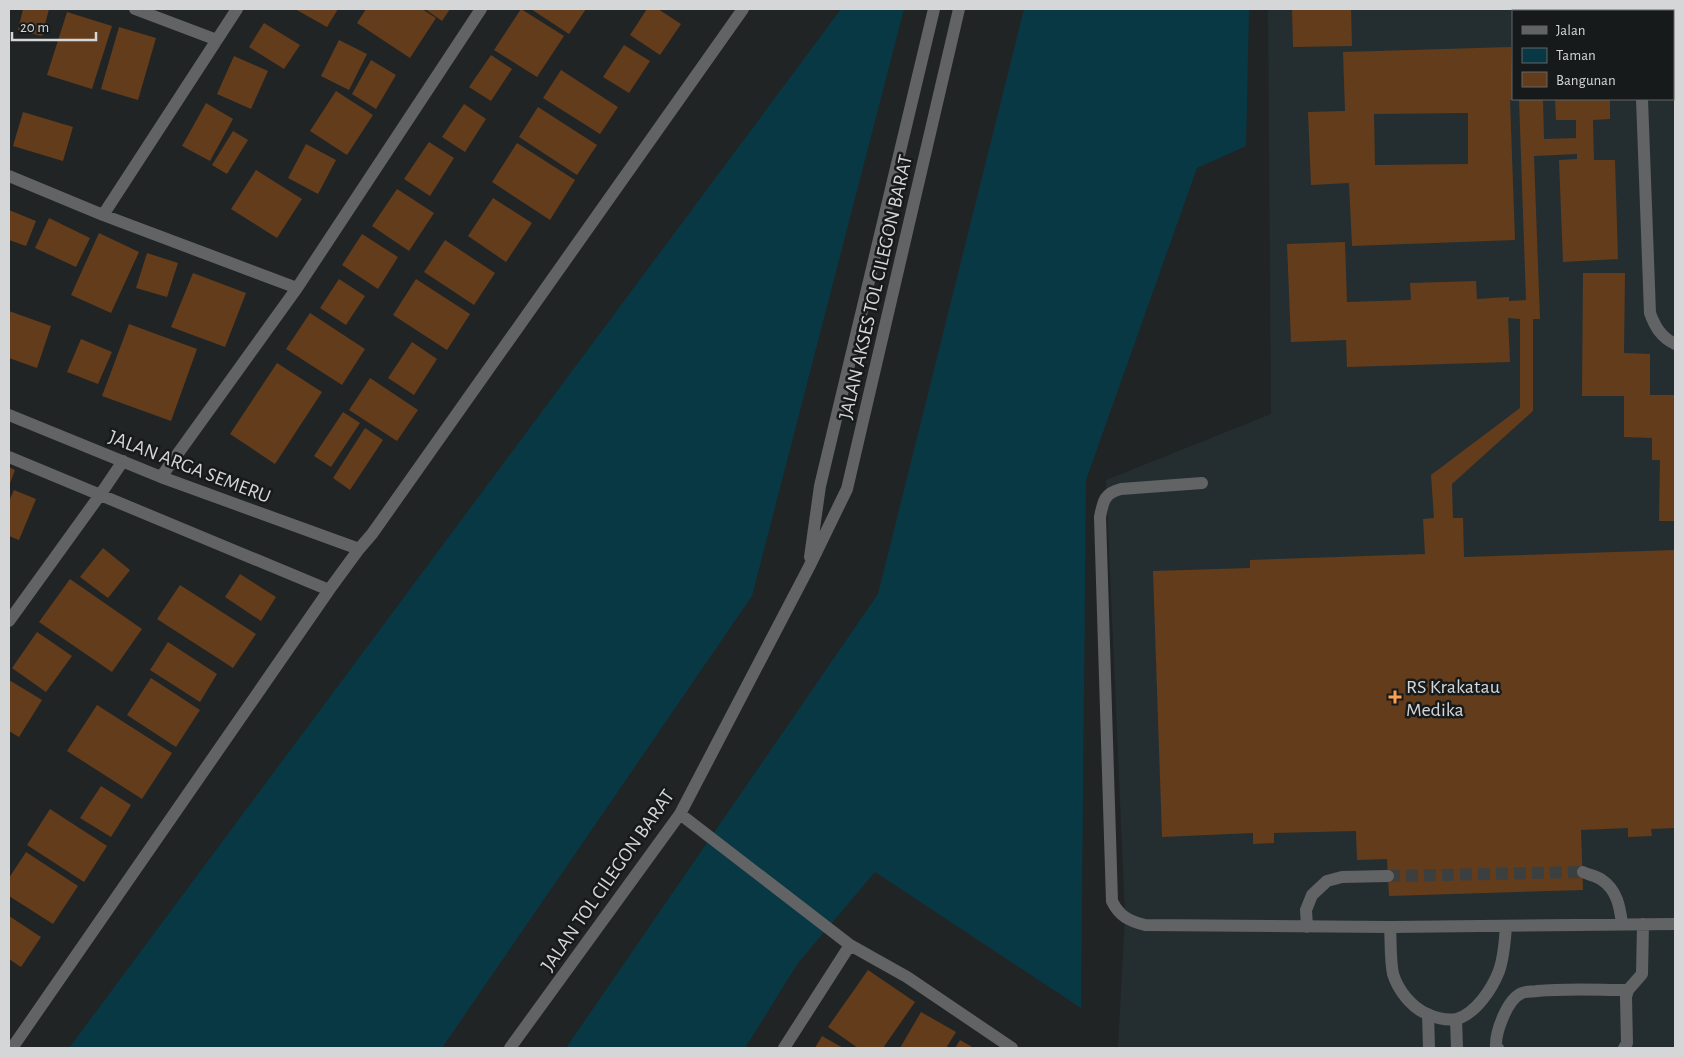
<svg xmlns="http://www.w3.org/2000/svg" width="1684" height="1057" font-family="'Alegreya Sans',sans-serif">
  <style>
    .built { fill: #242e31; fill-rule: evenodd }
    .green { fill: #083844 }
    .building { fill: #633c1b; fill-rule: evenodd }
    .lines { fill: none; stroke-linecap: round; stroke-linejoin: round }
    .minor-tunnel { stroke: #3c3f40; stroke-width: 12; stroke-dasharray: 12 6; stroke-linecap: butt }
    .minor { stroke: #626364; stroke-width: 12 }
    .poi-dot { fill: #fa9f4f; stroke: #171a1b; stroke-width: 2 }
    .labels { text-anchor: middle; stroke-width: 5; stroke-linejoin: round; paint-order: stroke }
    .street-label { font-size: 20px; fill: #d4d6d7; stroke: #171a1b }
    .poi-label { font-size: 20px; fill: #d4d6d7; stroke: #171a1b; text-anchor: start }
  </style>
  <rect width="100%" height="100%" fill="#212425"/>
  <!-- built -->
  <path class="built" d="M 1268,9 L 1675,9 L 1675,1048 L 1118,1048 L 1125,915 L 1106,480 L 1271,414 ZM 1513,11 L 1673,11 L 1673,99 L 1513,99 Z"/>
  <!-- green -->
  <path class="green" d="M 841,9 L 904,9 L 752,596 L 442,1048 L 69,1048 Z
    M 1024,9 L 1249,9 L 1246,146 L 1197,168 L 1086,480 L 1081,1008 L 875,872 L 798,963 L 745,1048 L 566,1048 L 878,594 Z"/>
  <!-- building -->
  <path class="building" d="M 23,9 L 49,9 L 42,36 L 18,30 Z
    M 295,9 L 338,9 L 327,27 Z
    M 366,9 L 422,9 L 436,18 L 410,58 L 357,23 Z
    M 425,9 L 450,9 L 442,21 Z
    M 521,9 L 564,36 L 537,77 L 494,50 Z
    M 531,9 L 586,9 L 569,34 Z
    M 647,9 L 658,9 L 681,24 L 660,55 L 630,35 Z
    M 1292,9 L 1351,9 L 1352,46 L 1293,47 Z
    M 1517,9 L 1540,9 L 1540,11 L 1517,11 Z
    M 1653,9 L 1675,9 L 1675,16 L 1673,16 L 1673,11 L 1653,11 Z
    M 67,12 L 112,26 L 92,89 L 47,75 Z
    M 264,23 L 300,45 L 284,69 L 249,47 Z
    M 119,27 L 156,38 L 138,100 L 101,89 Z
    M 339,40 L 367,54 L 349,90 L 321,76 Z
    M 624,45 L 650,61 L 629,93 L 603,77 Z
    M 1511,47 L 1513,100 L 1510,100 L 1515,240 L 1352,246 L 1349,183 L 1311,185 L 1308,112 L 1345,111 L 1343,52 ZM 1468,113 L 1468,164 L 1375,165 L 1374,114 Z
    M 491,55 L 512,69 L 491,101 L 469,87 Z
    M 234,56 L 268,71 L 251,109 L 217,94 Z
    M 371,60 L 396,75 L 376,109 L 352,94 Z
    M 561,70 L 618,107 L 600,134 L 543,98 Z
    M 336,91 L 373,115 L 347,155 L 310,131 Z
    M 1519,99 L 1543,99 L 1544,139 L 1576,138 L 1576,120 L 1556,120 L 1555,99 L 1610,99 L 1610,119 L 1593,120 L 1594,160 L 1615,160 L 1618,259 L 1563,262 L 1559,160 L 1577,159 L 1577,154 L 1534,156 L 1540,319 L 1533,319 L 1533,411 L 1452,484 L 1453,518 L 1463,518 L 1464,557 L 1675,550 L 1675,828 L 1651,829 L 1652,836 L 1628,837 L 1628,828 L 1581,830 L 1583,890 L 1389,896 L 1387,859 L 1357,860 L 1356,831 L 1274,833 L 1274,843 L 1253,844 L 1253,833 L 1162,837 L 1153,571 L 1250,568 L 1250,560 L 1425,554 L 1423,519 L 1434,518 L 1431,475 L 1520,408 L 1520,319 L 1508,318 L 1510,362 L 1347,367 L 1346,340 L 1291,342 L 1287,244 L 1345,242 L 1347,302 L 1411,300 L 1410,283 L 1476,281 L 1477,299 L 1509,297 L 1509,301 L 1526,300 Z
    M 206,103 L 233,119 L 210,161 L 182,146 Z
    M 464,104 L 486,119 L 465,152 L 442,137 Z
    M 538,107 L 597,145 L 577,175 L 519,137 Z
    M 23,112 L 73,127 L 63,161 L 13,146 Z
    M 233,131 L 248,140 L 227,174 L 212,165 Z
    M 429,142 L 454,158 L 430,196 L 404,179 Z
    M 517,143 L 575,180 L 550,220 L 492,182 Z
    M 306,144 L 336,160 L 318,194 L 288,178 Z
    M 256,170 L 302,199 L 277,238 L 231,209 Z
    M 397,189 L 434,213 L 409,251 L 372,226 Z
    M 493,198 L 532,223 L 506,262 L 468,236 Z
    M 9,210 L 36,221 L 26,246 L 9,240 Z
    M 49,218 L 90,238 L 76,267 L 35,248 Z
    M 99,233 L 139,252 L 111,313 L 71,295 Z
    M 362,234 L 398,257 L 378,289 L 342,265 Z
    M 445,240 L 495,273 L 474,305 L 424,272 Z
    M 147,253 L 178,263 L 167,297 L 136,288 Z
    M 193,273 L 246,293 L 225,347 L 171,327 Z
    M 1583,273 L 1625,273 L 1624,353 L 1650,354 L 1650,395 L 1675,395 L 1675,521 L 1659,521 L 1660,460 L 1652,460 L 1652,438 L 1624,437 L 1624,396 L 1582,396 Z
    M 339,279 L 365,296 L 346,325 L 320,308 Z
    M 416,279 L 470,314 L 447,350 L 393,315 Z
    M 9,311 L 51,326 L 37,368 L 9,358 Z
    M 310,313 L 365,349 L 342,385 L 286,349 Z
    M 129,324 L 197,349 L 171,421 L 102,396 Z
    M 81,339 L 112,352 L 98,384 L 67,372 Z
    M 412,342 L 437,359 L 414,395 L 388,378 Z
    M 277,363 L 322,392 L 275,464 L 230,434 Z
    M 370,378 L 418,410 L 397,441 L 349,410 Z
    M 343,412 L 360,423 L 331,467 L 314,456 Z
    M 365,428 L 383,440 L 350,490 L 333,478 Z
    M 9,467 L 15,470 L 9,486 Z
    M 14,490 L 36,499 L 19,540 L 9,536 L 9,501 Z
    M 103,548 L 130,570 L 108,598 L 80,577 Z
    M 240,574 L 276,597 L 261,621 L 225,597 Z
    M 70,579 L 142,629 L 112,672 L 39,622 Z
    M 180,585 L 256,634 L 233,668 L 157,619 Z
    M 37,632 L 72,656 L 46,692 L 12,668 Z
    M 168,642 L 217,674 L 200,702 L 150,670 Z
    M 151,678 L 200,710 L 176,747 L 127,715 Z
    M 9,680 L 42,700 L 19,737 L 9,731 Z
    M 97,705 L 172,753 L 142,799 L 67,751 Z
    M 101,786 L 131,805 L 111,837 L 80,818 Z
    M 50,809 L 107,846 L 84,882 L 27,845 Z
    M 26,852 L 78,886 L 53,924 L 9,896 L 9,878 Z
    M 9,916 L 41,937 L 21,967 L 9,959 Z
    M 868,970 L 915,1002 L 883,1048 L 858,1048 L 828,1027 Z
    M 921,1012 L 956,1032 L 946,1048 L 900,1048 Z
    M 822,1036 L 843,1048 L 815,1048 Z
    M 960,1040 L 974,1048 L 955,1048 Z"/>
  <g class="lines">
    <!-- minor-tunnel -->
    <path class="minor-tunnel" d="M 1388,876 L 1583,872"/>
    <!-- minor -->
    <path class="minor" d="M 135,9 L 217,40
      M 1673,36 L 1675,36
      M 1673,90 L 1675,90
      M 1642,99 L 1650,313 C 1655,327 1661,337 1675,344
      M 9,176 L 103,215 L 297,288
      M 103,215 L 237,9
      M 9,415 L 161,477 L 359,549
      M 9,457 L 329,590
      M 161,477 L 297,288 L 481,9
      M 1202,483 L 1121,489 C 1104,493 1103,502 1100,517 L 1112,901 C 1119,916 1129,921 1145,925 L 1390,927 L 1675,924
      M 810,557 L 820,486 L 934,9
      M 9,621 L 100,495 L 123,461
      M 680,814 L 850,945 L 907,977 L 1012,1048
      M 1583,872 C 1589,875 1597,876 1602,880 C 1617,890 1620,907 1622,924
      M 1307,927 L 1306,910 L 1312,895 L 1327,881 L 1342,877 L 1388,876
      M 1390,927 C 1391,942 1390,959 1393,974 C 1398,990 1411,1007 1427,1014 C 1436,1018 1446,1021 1457,1019 C 1476,1013 1492,989 1499,971 C 1504,957 1505,941 1506,926
      M 1428,1014 L 1429,1048
      M 1456,1019 L 1457,1048
      M 12,1048 L 329,590 L 359,549 L 372,534 L 743,9
      M 510,1048 L 680,814 L 809,567 L 847,489 L 959,9
      M 784,1048 L 850,945
      M 1498,1048 L 1496,1047 C 1495,1033 1507,999 1522,993 C 1526,991 1533,992 1537,991 C 1567,988 1598,990 1628,990
      M 1624,1048 L 1627,1043 L 1626,997 L 1628,990 L 1642,974 L 1643,924"/>
  </g>
  <!-- markers -->
  <path class="poi-dot" d="M1392.5 689.5h5v5h5v5h-5v5h-5v-5h-5v-5h5z"/>
  <g class="labels">
    <!-- street labels -->
    <g class="street-label">
      <text transform="translate(875 287) rotate(-77)" y="7">JALAN AKSES TOL CILEGON BARAT</text>
      <text transform="translate(190 466) rotate(21)" y="7">JALAN ARGA SEMERU</text>
      <text transform="translate(607 880) rotate(-55)" y="7">JALAN TOL CILEGON BARAT</text>
    </g>
    <!-- poi labels -->
    <g class="poi-label">
      <text x="1406" y="693">RS Krakatau<tspan x="1406" dy="23">Medika</tspan></text>
    </g>
  </g>
  <!-- border -->
  <rect width="1684" height="1057" fill="none" stroke="#d4d6d7" stroke-width="20"/>
  <!-- legend -->
  <rect x="1512" y="10" width="162" height="90" fill="#171a1b" stroke="#636566"/>
  <rect x="1522" y="26" width="25" height="8" fill="#626364" stroke="#636566"/>
  <text x="1556" y="35" font-size="15" fill="#d4d6d7">Jalan</text>
  <rect x="1522" y="48" width="25" height="15" fill="#083844" stroke="#636566"/>
  <text x="1556" y="60" font-size="15" fill="#d4d6d7">Taman</text>
  <rect x="1522" y="72" width="25" height="15" fill="#633c1b" stroke="#636566"/>
  <text x="1556" y="85" font-size="15" fill="#d4d6d7">Bangunan</text>
  <!-- scale -->
  <path d="M12 32v8h84v-8" fill="none" stroke="#d4d6d7" stroke-width="2.5"/>
  <text x="20" y="32" font-size="15" fill="#d4d6d7" stroke="#171a1b" stroke-width="4" paint-order="stroke">20 m</text>
</svg>
